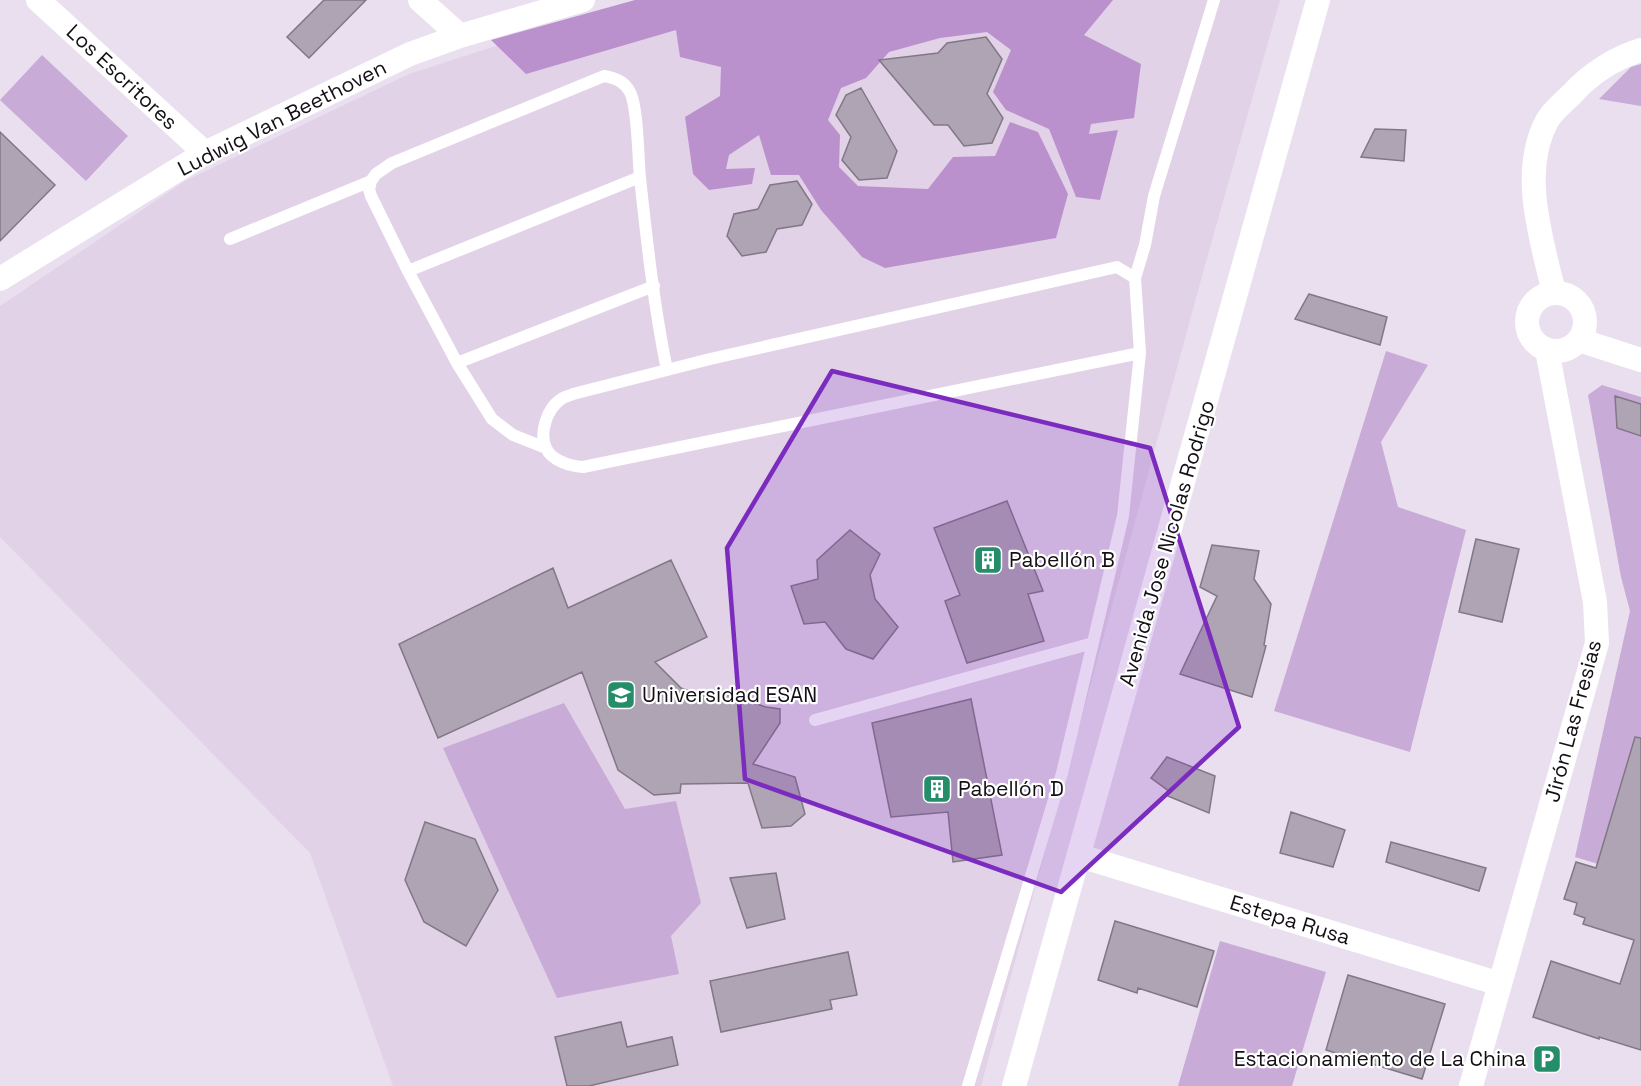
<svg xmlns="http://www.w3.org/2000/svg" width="1641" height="1086" font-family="'Space Grotesk',sans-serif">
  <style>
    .built { fill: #e1d2e8 }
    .green { fill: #c9abd7 }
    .forest { fill: #ba91cc }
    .building { fill: #aea4b3; stroke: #817785; stroke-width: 1.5 }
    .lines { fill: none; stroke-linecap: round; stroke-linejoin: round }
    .service { stroke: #fff; stroke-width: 12 }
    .minor { stroke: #fff; stroke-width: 24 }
    .marked { fill: #7b2cbf; fill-opacity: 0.2; stroke: #7b2cbf; stroke-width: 4.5; stroke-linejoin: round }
    .labels { text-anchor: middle; stroke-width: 4.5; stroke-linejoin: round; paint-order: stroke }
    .street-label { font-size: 21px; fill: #130f14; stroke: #fff }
    .poi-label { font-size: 21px; fill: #130f14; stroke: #fff; text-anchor: start }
  </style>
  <rect width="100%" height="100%" fill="#eadfef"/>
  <!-- built -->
  <path class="built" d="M 637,0 L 1280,0 L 1204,269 L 981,1086 L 393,1086 L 310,853 L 0,537 L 0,306 L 185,181 L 409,74 Z"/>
  <!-- green -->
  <path class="green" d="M 42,55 L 128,136 L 86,181 L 0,100 Z
    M 1641,64 L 1641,106 L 1599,99 L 1631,67 Z
    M 1386,351 L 1428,365 L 1381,442 L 1398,507 L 1466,530 L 1410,752 L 1274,711 Z
    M 1602,385 L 1641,397 L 1641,877 L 1575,857 L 1630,611 L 1621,577 L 1588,395 Z
    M 564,703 L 625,809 L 676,801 L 701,903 L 671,936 L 679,974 L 557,998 L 443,748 Z
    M 1220,941 L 1326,972 L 1292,1086 L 1178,1086 Z"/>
  <!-- forest -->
  <path class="forest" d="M 635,0 L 1113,0 L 1084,35 L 1141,64 L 1134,118 L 1091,124 L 1089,134 L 1118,130 L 1100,200 L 1076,197 L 1049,129 L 1006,110 L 993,92 L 1011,50 L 987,32 L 940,38 L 889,52 L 866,78 L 841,88 L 828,120 L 840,135 L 839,167 L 858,186 L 928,189 L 953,157 L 995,156 L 1010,122 L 1038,132 L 1068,194 L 1056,238 L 885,268 L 862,257 L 821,210 L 799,175 L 771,175 L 759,135 L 729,155 L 726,169 L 755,168 L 752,184 L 709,190 L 693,174 L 685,117 L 720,96 L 721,67 L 680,57 L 676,30 L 526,74 L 491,40 Z"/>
  <!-- building -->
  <path class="building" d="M 324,0 L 366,0 L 309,58 L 287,37 Z
    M 986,37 L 1002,59 L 987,94 L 1003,118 L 992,143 L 964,146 L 948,125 L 934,125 L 879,60 L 938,53 L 947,43 Z
    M 861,88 L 897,151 L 887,178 L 859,180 L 842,160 L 851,137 L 836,115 L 846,95 Z
    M 1375,129 L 1406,130 L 1404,161 L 1361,157 Z
    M 0,132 L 55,185 L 0,241 Z
    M 797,181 L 812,204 L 802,225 L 777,229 L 766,252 L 742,256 L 727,236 L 734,214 L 758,209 L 770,185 Z
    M 1309,294 L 1387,317 L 1380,345 L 1295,319 Z
    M 1615,396 L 1641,404 L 1641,436 L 1617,428 Z
    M 1007,501 L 1043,591 L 1028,594 L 1044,641 L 967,663 L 945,601 L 960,595 L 934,528 Z
    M 850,530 L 880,554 L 870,575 L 875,599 L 898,627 L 873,659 L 846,649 L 825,622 L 804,624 L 791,586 L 818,579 L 817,560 Z
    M 1476,539 L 1519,549 L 1502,622 L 1459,612 Z
    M 1212,545 L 1259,551 L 1254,579 L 1271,604 L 1264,645 L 1266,646 L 1252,697 L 1180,674 L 1217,596 L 1200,587 Z
    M 671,560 L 707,637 L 655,662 L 681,688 L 692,692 L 726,694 L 766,707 L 780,709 L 780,723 L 753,764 L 795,777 L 805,814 L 791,826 L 762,828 L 748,783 L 681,784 L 680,793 L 654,795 L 618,770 L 582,672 L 438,738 L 399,644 L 553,568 L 568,608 Z
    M 971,699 L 1002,855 L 953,862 L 948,812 L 891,817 L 872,723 Z
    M 1635,737 L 1641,738 L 1641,1050 L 1599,1037 L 1599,1039 L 1533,1017 L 1551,961 L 1620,984 L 1634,940 L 1583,924 L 1585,918 L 1574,914 L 1577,903 L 1564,899 L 1576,862 L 1596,868 Z
    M 1167,757 L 1215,776 L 1209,813 L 1168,796 L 1170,792 L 1151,778 Z
    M 1291,812 L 1345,830 L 1333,867 L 1280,853 Z
    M 425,822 L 475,839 L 498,890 L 466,946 L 424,922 L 405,880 Z
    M 1391,842 L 1486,868 L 1479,891 L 1386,862 Z
    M 776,873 L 785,919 L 747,928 L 730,878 Z
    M 1115,921 L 1214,951 L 1197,1007 L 1138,988 L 1137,993 L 1098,980 Z
    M 848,952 L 857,995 L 830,1000 L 832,1009 L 721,1032 L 710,981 Z
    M 1348,975 L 1445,1004 L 1422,1079 L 1326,1050 Z
    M 621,1022 L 627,1047 L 672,1037 L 678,1065 L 589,1086 L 567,1086 L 555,1037 Z"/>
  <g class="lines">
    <!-- service -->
    <path class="service" d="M 371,181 L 369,189 L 371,196 L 408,271 L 457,363 L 492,419 L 513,435 L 546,448
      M 230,239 L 371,181 L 376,174 L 392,163 L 604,76 C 615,78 624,81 630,92 C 638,107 638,158 640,178 C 647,242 654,307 667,370
      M 408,271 L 640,177
      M 1135,278 L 1117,267 L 710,359 L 573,394 C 569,396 563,397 560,400 C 547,409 539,433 546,448 C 552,461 570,466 583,467 L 1140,353
      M 457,363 L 654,286
      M 815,720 L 1093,643
      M 968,1086 L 1062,773 L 1123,516 L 1140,353 L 1135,278 L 1145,245 L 1154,196 L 1214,0"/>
    <!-- minor -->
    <path class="minor" d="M 38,0 L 205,153
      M 420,0 L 460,36
      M 0,279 L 205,153 L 410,54 L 460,36 L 583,0
      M 1554,293 C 1542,240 1519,173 1547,121 C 1552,111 1564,102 1572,94 C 1590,74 1615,58 1641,50
      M1527 322a29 29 0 1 1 58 0a29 29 0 1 1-58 0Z
      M 1579,340 L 1641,360
      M 1080,856 L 1500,984
      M 1014,1086 L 1318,0
      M 1471,1086 L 1597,643 L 1595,602 L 1547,350"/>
  </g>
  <!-- marked area -->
  <path class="marked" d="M 832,371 L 1150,448 L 1239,727 L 1061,892 L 745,779 L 727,548 Z"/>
  <!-- icons -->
  <defs>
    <g id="building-square" transform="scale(1.5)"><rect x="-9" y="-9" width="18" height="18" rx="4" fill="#258d69" stroke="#fff"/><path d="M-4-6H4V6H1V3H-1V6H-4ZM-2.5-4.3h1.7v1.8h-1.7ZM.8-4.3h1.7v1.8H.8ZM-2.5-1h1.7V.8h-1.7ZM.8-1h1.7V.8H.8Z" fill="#fff"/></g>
    <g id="university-square" transform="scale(1.5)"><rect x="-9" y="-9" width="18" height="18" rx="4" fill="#258d69" stroke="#fff"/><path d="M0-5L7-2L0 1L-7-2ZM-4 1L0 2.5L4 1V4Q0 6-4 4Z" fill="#fff"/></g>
    <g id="parking-square" transform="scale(1.5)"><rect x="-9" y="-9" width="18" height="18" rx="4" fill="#258d69" stroke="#fff"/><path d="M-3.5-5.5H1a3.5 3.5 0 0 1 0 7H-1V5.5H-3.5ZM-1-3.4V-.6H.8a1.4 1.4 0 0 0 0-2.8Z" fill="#fff"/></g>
  </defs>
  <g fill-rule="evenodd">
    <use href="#building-square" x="988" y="560"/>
    <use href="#university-square" x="621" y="695"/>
    <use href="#building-square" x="937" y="789"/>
    <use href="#parking-square" x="1547" y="1059"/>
  </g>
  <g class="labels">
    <!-- street labels -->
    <g class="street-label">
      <text transform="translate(122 77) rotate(43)" y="7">Los Escritores</text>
      <text transform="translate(282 118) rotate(-27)" y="7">Ludwig Van Beethoven</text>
      <text transform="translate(1167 543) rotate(-74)" y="7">Avenida Jose Nicolas Rodrigo</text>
      <text transform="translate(1573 721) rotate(-75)" y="7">Jirón Las Fresias</text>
      <text transform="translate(1290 920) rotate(17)" y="7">Estepa Rusa</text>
    </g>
    <!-- poi labels -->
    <g class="poi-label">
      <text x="1009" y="567">Pabellón B</text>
      <text x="642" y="702">Universidad ESAN</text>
      <text x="958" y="796">Pabellón D</text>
      <text x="1526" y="1066" text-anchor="end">Estacionamiento de La China</text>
    </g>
  </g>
</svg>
